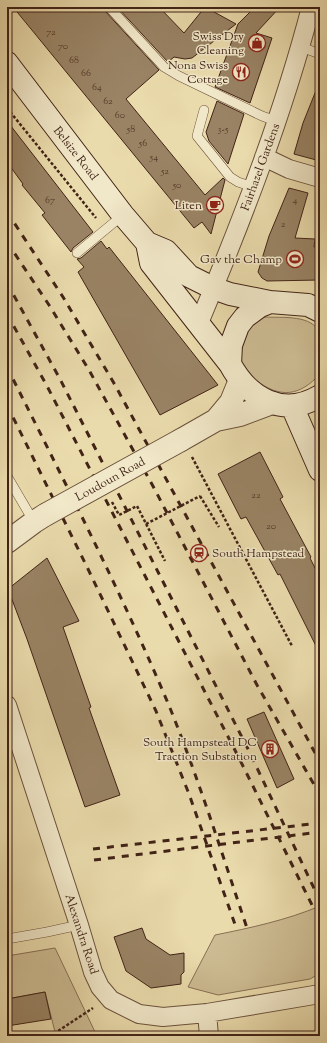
<svg xmlns="http://www.w3.org/2000/svg" width="327" height="1043" font-family="'Sorts Mill Goudy',serif">
  <style>
    .green { fill: #cdbc93; stroke: #877055 }
    .building { fill: #998364; stroke: #412317 }
    .lines { fill: none; stroke-linecap: round; stroke-linejoin: round }
    .service-casing { stroke: #6b513c; stroke-width: 10 }
    .minor-casing { stroke: #6b513c; stroke-width: 20 }
    .tertiary-casing { stroke: #6b513c; stroke-width: 24 }
    .secondary-casing { stroke: #412317; stroke-width: 24 }
    .path { stroke: #412317; stroke-width: 2.5; stroke-dasharray: 3 2; stroke-linecap: butt }
    .service { stroke: #f1e8c9; stroke-width: 9 }
    .minor { stroke: #f1e8c9; stroke-width: 18 }
    .tertiary { stroke: #f1e8c9; stroke-width: 22 }
    .secondary { stroke: #f1e8c9; stroke-width: 22 }
    .rail { stroke: #412317; stroke-width: 3; stroke-dasharray: 7 7; stroke-linecap: butt }
    .tertiary-bridge-casing { stroke: #6b513c; stroke-width: 24; stroke-linecap: butt }
    .path-bridge { stroke: #412317; stroke-width: 2.5; stroke-dasharray: 3 2; stroke-linecap: butt }
    .tertiary-bridge { stroke: #f1e8c9; stroke-width: 22 }
    .labels { text-anchor: middle; stroke-width: 3; stroke-linejoin: round; paint-order: stroke }
    .number-label { font-size: 10px; fill: #573b2a }
    .poi-label { font-size: 12px; fill: #412317; stroke: #f1e8c9; text-anchor: end }
    .street-label { font-size: 12px; fill: #412317; stroke: #f1e8c9 }
  </style>
  <rect width="100%" height="100%" fill="#eadbac"/>
  <filter id="stains"><feTurbulence type="fractalNoise" baseFrequency=".005" numOctaves="4"/><feColorMatrix values="0 0 0 0 .2 0 0 0 0 .09 0 0 0 0 .02 0 0 0 .5 -.17"/></filter>
  <radialGradient id="worn" r=".72"><stop offset=".6" stop-color="#630" stop-opacity="0"/><stop offset="1" stop-color="#630" stop-opacity=".3"/></radialGradient>
  <!-- green -->
  <path class="green" d="M 265,317 C 282,318 313,314 320,334 C 322,342 320,365 320,374 C 300,396 280,399 256,380 C 250,375 242,368 241,361 C 240,357 241,352 242,348 C 243,333 247,320 265,317 Z
    M 320,906 L 320,973 L 310,979 L 218,995 L 188,987 L 215,935 C 250,928 287,920 320,906 Z
    M 55,948 L 96,1034 L 90,1036 L 56,1036 L 45,992 L 7,999 L 7,956 Z"/>
  <!-- building -->
  <path class="building" d="M 13,7 L 103,7 L 105,11 L 159,70 L 126,99 L 205,195 L 223,178 L 225,180 L 211,234 L 202,222 L 194,228 Z
    M 117,7 L 159,7 L 184,33 L 205,7 L 236,24 L 192,58 L 185,59 L 174,57 L 168,62 Z
    M 255,7 L 280,7 L 256,33 L 272,38 L 250,103 L 215,87 L 238,24 Z
    M 319,83 L 320,83 L 320,161 L 294,154 L 303,123 Z
    M 217,101 L 244,114 L 228,164 L 209,141 L 206,132 Z
    M 7,121 L 93,232 L 73,248 L 71,252 L 42,215 L 45,213 L 22,185 L 23,184 L 7,162 Z
    M 289,188 L 308,193 L 295,238 L 315,239 L 314,247 L 320,247 L 320,280 L 267,281 L 262,278 L 258,272 L 269,236 Z
    M 101,241 L 107,249 L 109,247 L 218,385 L 160,415 L 78,272 L 84,267 L 77,259 L 81,258 Z
    M 260,452 L 283,497 L 280,499 L 311,557 L 310,558 L 320,578 L 320,654 L 280,574 L 278,575 L 246,517 L 241,519 L 218,474 Z
    M 47,558 L 79,621 L 63,627 L 91,707 L 89,708 L 120,795 L 85,807 L 27,639 L 8,589 Z
    M 264,712 L 294,779 L 277,788 L 247,719 Z
    M 142,928 L 146,939 L 170,955 L 184,953 L 184,972 L 181,975 L 181,984 L 151,988 L 126,971 L 114,937 Z
    M 45,992 L 51,1019 L 7,1026 L 7,999 Z"/>
  <g class="lines">
    <!-- service casing -->
    <g class="service-casing">
      <path id="service" d="M 109,7 L 164,67 L 179,76 L 262,116 L 276,121
        M 301,47 L 320,54
        M 204,110 L 197,136 L 230,177 L 238,182 L 253,187
        M 77,253 L 123,215
        M 7,476 L 34,522
        M 7,939 L 47,932 L 79,925"/>
    </g>
    <!-- minor casing -->
    <g class="minor-casing">
      <path id="minor" d="M 264,157 L 289,169 L 320,178
        M 199,323 C 242,220 283,115 311,7
        M 7,705 L 79,925 L 93,972 L 100,987 L 111,1000 L 139,1014 L 163,1017 L 207,1013 L 320,994
        M 207,1013 L 209,1036"/>
    </g>
    <!-- tertiary casing -->
    <g class="tertiary-casing">
      <path id="tertiary" d="M 216,420 L 231,402 L 240,380
        M 181,440 L 216,420 L 240,415 L 272,403
        M 7,542 L 34,522 L 45,515"/>
    </g>
    <!-- secondary casing -->
    <g class="secondary-casing">
      <path id="secondary" d="M 7,63 L 123,215 L 147,243 L 151,263 L 230,364 C 249,399 283,418 320,396
        M 147,243 L 166,251 L 189,276 L 213,288 L 230,294 L 270,302
        M 230,364 L 231,345 L 238,326 L 245,317 L 260,306 L 270,302 L 308,305 L 320,311
        M 292,406 L 320,470"/>
    </g>
    <!-- path -->
    <path class="path" d="M 7,108 L 96,218
      M 192,457 L 292,646
      M 200,496 L 219,527
      M 112,502 L 119,515 L 137,506 L 165,561
      M 39,1036 L 55,1033 L 93,1008"/>
    <!-- service -->
    <use href="#service" class="service"/>
    <!-- minor -->
    <use href="#minor" class="minor"/>
    <!-- tertiary -->
    <use href="#tertiary" class="tertiary"/>
    <!-- secondary -->
    <use href="#secondary" class="secondary"/>
    <!-- rail -->
    <path class="rail" d="M 7,212 L 63,297 L 115,385 L 320,762
      M 7,242 L 49,305 L 89,370 L 154,488 L 257,685 L 320,795
      M 7,283 L 60,379 L 249,751 L 320,901
      M 7,314 L 47,386 L 238,756 L 314,909
      M 7,367 C 63,479 121,591 170,708 C 199,780 222,854 247,928
      M 7,405 L 88,569 L 156,711 L 189,794 L 237,930
      M 93,849 L 320,823
      M 94,860 L 320,832"/>
    <!-- tertiary-bridge casing -->
    <g class="tertiary-bridge-casing">
      <path id="tertiary-bridge" d="M 45,515 L 181,440"/>
    </g>
    <!-- path-bridge -->
    <path class="path-bridge" d="M 146,524 L 200,496"/>
    <!-- tertiary-bridge -->
    <use href="#tertiary-bridge" class="tertiary-bridge"/>
  </g>
  <!-- icons -->
  <defs>
    <g id="shop-ring" transform="scale(0.9)"><circle r="9.5" fill="#f1e8c9" stroke="#8f2418" stroke-width="1.5"/><path d="M-5-2.5h2.3a2.7 3.5 0 0 1 5.4 0H5L5.5 6h-11ZM-1.5-2.5h3a1.5 2.3 0 0 0-3 0Z" fill="#8f2418"/></g>
    <g id="restaurant-ring" transform="scale(0.9)"><circle r="9.5" fill="#f1e8c9" stroke="#8f2418" stroke-width="1.5"/><path d="M-5-6h1v4h1v-4h1v4h1v-4h1v5L-1.5 .5V6h-2V.5L-5-1ZM5-6V6H3V1.5H1.5Q1.5-4 5-6Z" fill="#8f2418"/></g>
    <g id="cafe-ring" transform="scale(0.9)"><circle r="9.5" fill="#f1e8c9" stroke="#8f2418" stroke-width="1.5"/><path d="M-5.5-4.5H6V0H3Q3 3.5 0 3.5H-2.5Q-5.5 3.5-5.5 0ZM3-3.2v2h1.7v-2ZM-6 4.5H4V6H-6Z" fill="#8f2418"/></g>
    <g id="stadium-ring" transform="scale(0.9)"><circle r="9.5" fill="#f1e8c9" stroke="#8f2418" stroke-width="1.5"/><path d="M0-5a6.5 5 0 1 0 0 10a6.5 5 0 1 0 0-10ZM-3.5-1.8h7v3.6h-7Z" fill="#8f2418"/></g>
    <g id="station-ring" transform="scale(0.9)"><circle r="9.5" fill="#f1e8c9" stroke="#8f2418" stroke-width="1.5"/><path d="M-3-6H3Q5-6 5-4V2Q5 4 3 4L4.5 6H3L1.5 4h-3L-3 6H-4.5L-3 4Q-5 4-5 2V-4Q-5-6-3-6ZM-3.5-4v3h7v-3ZM-3.5 1v1.5H-2V1ZM2 1v1.5H3.5V1Z" fill="#8f2418"/></g>
    <g id="building-ring" transform="scale(0.9)"><circle r="9.5" fill="#f1e8c9" stroke="#8f2418" stroke-width="1.5"/><path d="M-4-6H4V6H1V3H-1V6H-4ZM-2.5-4.3h1.7v1.8h-1.7ZM.8-4.3h1.7v1.8H.8ZM-2.5-1h1.7V.8h-1.7ZM.8-1h1.7V.8H.8Z" fill="#8f2418"/></g>
  </defs>
  <g fill-rule="evenodd">
    <use href="#shop-ring" x="257" y="43"/>
    <use href="#restaurant-ring" x="241" y="72"/>
    <use href="#cafe-ring" x="215" y="205"/>
    <use href="#stadium-ring" x="295" y="259"/>
    <use href="#station-ring" x="199" y="553"/>
    <use href="#building-ring" x="270" y="749"/>
  </g>
  <g class="labels">
    <!-- number labels -->
    <g class="number-label">
      <text x="51" y="35">72</text>
      <text x="63" y="49">70</text>
      <text x="74" y="63">68</text>
      <text x="86" y="76">66</text>
      <text x="97" y="90">64</text>
      <text x="108" y="104">62</text>
      <text x="120" y="118">60</text>
      <text x="131" y="132">58</text>
      <text x="223" y="132">3-5</text>
      <text x="143" y="146">56</text>
      <text x="154" y="160">54</text>
      <text x="165" y="174">52</text>
      <text x="177" y="188">50</text>
      <text x="50" y="203">67</text>
      <text x="295" y="203">4</text>
      <text x="283" y="227">2</text>
      <text x="256" y="498">22</text>
      <text x="271" y="529">20</text>
    </g>
    <!-- poi labels -->
    <g class="poi-label">
      <text x="244" y="40">Swiss Dry<tspan x="244" dy="14">Cleaning</tspan></text>
      <text x="228" y="69">Nona Swiss<tspan x="228" dy="14">Cottage</tspan></text>
      <text x="202" y="209">Liten</text>
      <text x="282" y="263">Gav the Champ</text>
      <text x="212" y="557" text-anchor="start">South Hampstead</text>
      <text x="257" y="746">South Hampstead DC<tspan x="257" dy="14">Traction Substation</tspan></text>
    </g>
    <!-- street labels -->
    <g class="street-label">
      <text transform="translate(76 153) rotate(52)" y="4">Belsize Road</text>
      <text transform="translate(260 167) rotate(-70)" y="4">Fairhazel Gardens</text>
      <text transform="translate(110 479) rotate(-29)" y="4">Loudoun Road</text>
      <text transform="translate(82 934) rotate(72)" y="4">Alexandra Road</text>
    </g>
  </g>
  <!-- margin -->
  <rect width="327" height="1043" fill="none" stroke="#eadbac" stroke-width="24"/>
  <rect x="8" y="8" width="311" height="1027" fill="none" stroke="#412317" stroke-width="2"/>
  <rect x="12" y="12" width="303" height="1019" fill="none" stroke="#412317"/>
  <rect width="100%" height="100%" filter="url(#stains)"/>
  <rect width="100%" height="100%" fill="url(#worn)"/>
</svg>
